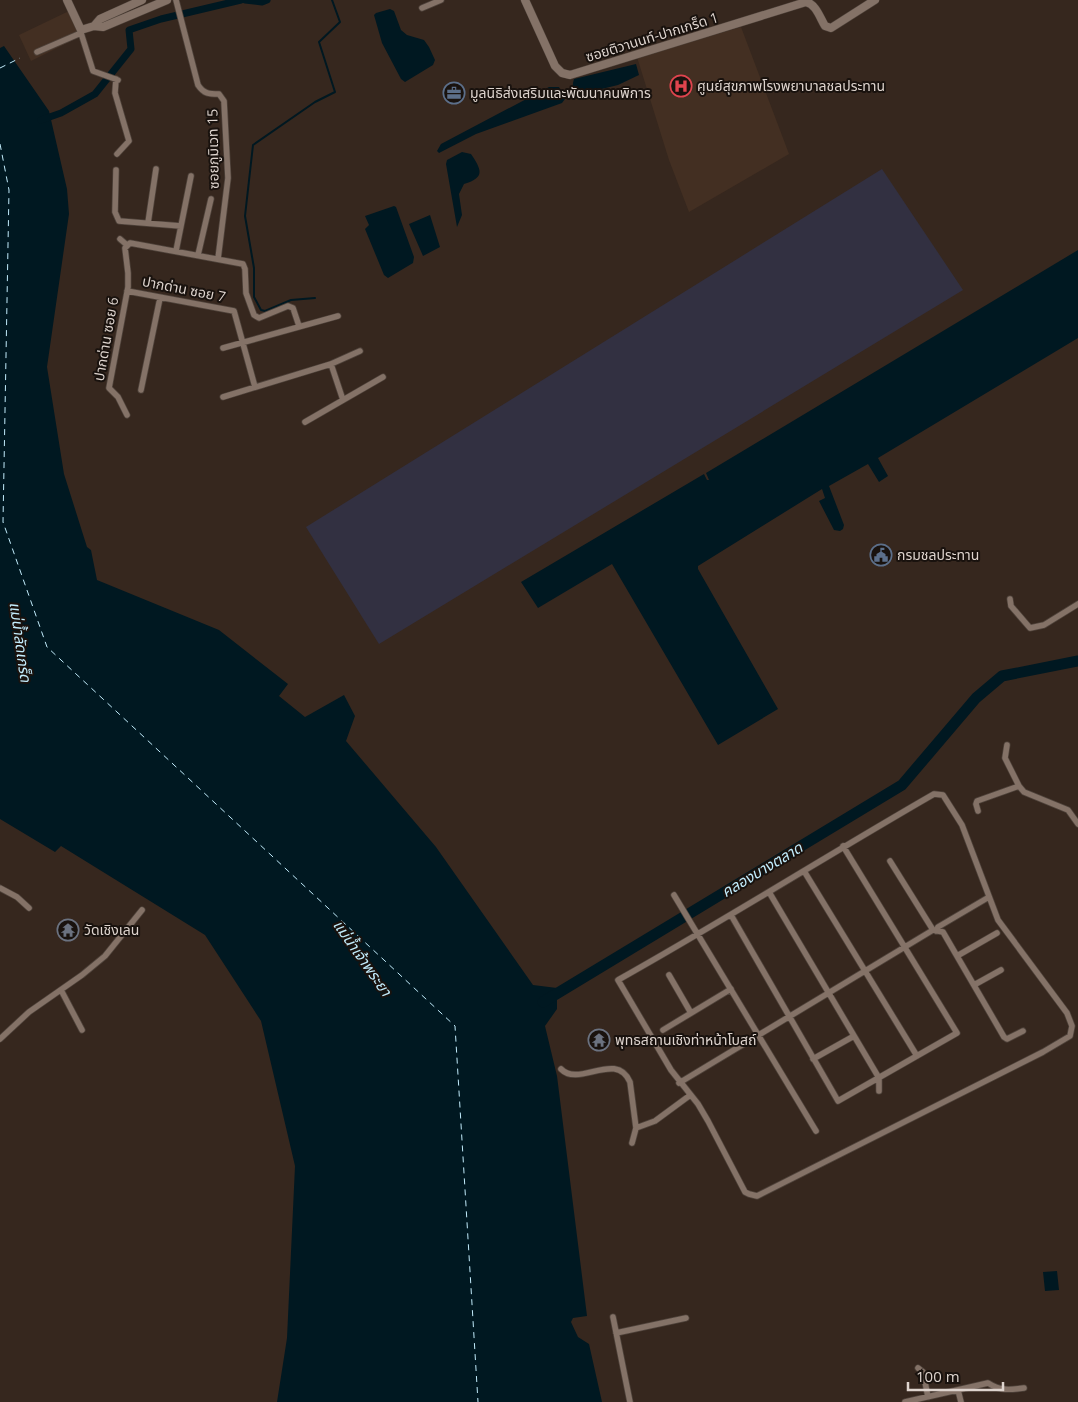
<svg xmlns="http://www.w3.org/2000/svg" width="1078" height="1402" font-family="'Open Sans','Noto Sans Thai',sans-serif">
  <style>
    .industrial { fill: #323041 }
    .built { fill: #432f22 }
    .water { fill: #001821 }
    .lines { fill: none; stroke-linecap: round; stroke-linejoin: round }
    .stream { stroke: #001821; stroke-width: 2 }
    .canal { stroke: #001821; stroke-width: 7 }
    .river { stroke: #001821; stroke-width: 11 }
    .ferry { stroke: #c2ecfc; stroke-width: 1; stroke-dasharray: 6 5; stroke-linecap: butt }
    .street-casing { stroke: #4f433b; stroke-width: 7 }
    .secondary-casing { stroke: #4f433b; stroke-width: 9 }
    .street { stroke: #847267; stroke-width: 5.5 }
    .secondary { stroke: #847267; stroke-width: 8 }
    .labels { text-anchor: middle; stroke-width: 4; stroke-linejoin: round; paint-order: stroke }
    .street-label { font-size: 14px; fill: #ded4ce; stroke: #19120e }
    .poi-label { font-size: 14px; fill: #ded4ce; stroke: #19120e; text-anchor: start }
    .water-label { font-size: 15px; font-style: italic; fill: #c2ecfc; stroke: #19120e }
  </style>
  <rect width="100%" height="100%" fill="#36271e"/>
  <!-- industrial -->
  <path class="industrial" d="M 882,169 L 963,290 L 379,644 L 306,527 Z"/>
  <!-- built -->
  <path class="built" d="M 69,11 L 81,36 L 31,61 L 19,35 Z
    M 741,27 L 789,154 L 689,212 L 669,160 L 637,57 Z"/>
  <!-- water -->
  <path class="water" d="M 390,9 L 394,11 L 401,30 L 407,35 L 424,40 L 429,47 L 435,60 L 433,65 L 405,82 L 401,79 L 382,43 L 374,15 L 376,13 Z
    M 4,46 L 49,111 L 67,189 L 69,214 L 47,367 L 64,474 L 87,547 L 91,550 L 97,580 L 219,630 L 288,684 L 279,696 L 305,717 L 344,695 L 355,716 L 346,741 L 436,847 L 533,985 L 557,988 L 557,1009 L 545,1026 L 557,1076 L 587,1316 L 573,1318 L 571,1322 L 578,1337 L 589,1344 L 602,1402 L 277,1402 L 287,1338 L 295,1166 L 261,1021 L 205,935 L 61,846 L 55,852 L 0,819 L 0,48 Z
    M 636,64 L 639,75 L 618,85 L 577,95 C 572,90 572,85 574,79 Z
    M 549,87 L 559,87 L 565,99 L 562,103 L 476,134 L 439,153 L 437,151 L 441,144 Z
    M 462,152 L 471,154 C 482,170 485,178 464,184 L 459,194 L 462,215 L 457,227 L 446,164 L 447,160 Z
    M 394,206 L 396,207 L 414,257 L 413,263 L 388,278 L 384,275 L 365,229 L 369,225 L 365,216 Z
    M 430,215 L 440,247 L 423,256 L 409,224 Z
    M 1078,250 L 1078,338 L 878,458 L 888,476 L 879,482 L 868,464 L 829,486 L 844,525 L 843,529 L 840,531 L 834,530 L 819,501 L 825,498 L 822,489 L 698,566 L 698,569 L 778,709 L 718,745 L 612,564 L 538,608 L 521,582 L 704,474 L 707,480 L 709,480 L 706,473 Z
    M 1057,1271 L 1059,1290 L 1045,1291 L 1043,1272 Z"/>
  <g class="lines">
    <!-- stream -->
    <path class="stream" d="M 315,298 L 291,300 L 265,311 L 261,310 L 254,297 L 254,268 L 245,216 L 253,145 L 315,102 L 335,92 L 319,42 L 340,22 L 332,0"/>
    <!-- canal -->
    <path class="canal" d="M 245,0 L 262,2 L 267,0
      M 41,120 L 61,113 L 95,94 L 131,49 L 129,30 L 161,19 L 241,0"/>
    <!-- river -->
    <path class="river" d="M 543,1002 L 902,785 L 976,698 L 1002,676 L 1078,661"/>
    <!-- ferry -->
    <path class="ferry" d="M 0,68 L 20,58
      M 0,144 L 9,190 L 3,522 L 47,647 L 455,1026 L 478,1402"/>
    <!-- street casing -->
    <g class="street-casing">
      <path id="street" d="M 176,0 L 198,85 C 204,94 209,94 219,94 L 224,101 L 228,178 L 218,259
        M 422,8 L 441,0
        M 81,33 L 93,71 L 118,80
        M 37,52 L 81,33 L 81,30
        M 116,79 L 115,93 L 129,141 L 117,154
        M 116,170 L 115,212 L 119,221 L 181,226
        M 148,223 L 156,169
        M 120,239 L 127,245
        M 176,251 L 191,176
        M 198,255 L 211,199
        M 127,291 L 234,311 L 255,387
        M 223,348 L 338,316
        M 331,364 L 343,400
        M 141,390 L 160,298
        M 223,397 L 331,364 L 360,351
        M 127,415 L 118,397 L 109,388 L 128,287 L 128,273 L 125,248 L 130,243 L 243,264 L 245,269 L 246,293 L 254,315 L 259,318 L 288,306 L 293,308 L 299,326
        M 305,422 L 383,377
        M 1010,599 L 1011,606 L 1030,628 L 1044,625 L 1078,604
        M 1007,745 L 1005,758 L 1019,786 L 1024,792 L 1068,810 L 1078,824
        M 934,794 L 943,795 L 962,825 L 998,920 L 1067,1013 L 1072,1026 L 1070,1036 L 1043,1052 L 757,1196 L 749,1194 L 745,1192 L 708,1121 L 698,1104 L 671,1070 L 618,980 C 725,920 828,855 934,794 Z
        M 978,811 L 976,804 L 977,801 L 1019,786
        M 890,861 L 933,930 L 943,932 L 1004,1037 L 1007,1039 L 1023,1031
        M 804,871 L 917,1056
        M 0,888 L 17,897 L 29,908
        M 769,892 L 879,1078 L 879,1091
        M 674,895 L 816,1131
        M 731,915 L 838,1101 L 957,1033 L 843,846
        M 936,931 L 938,927 L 989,897
        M 957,956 L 997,933
        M 669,975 L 691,1013
        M 974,985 L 1001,970
        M 61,990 L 82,1030
        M 663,1030 L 731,989
        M 0,1039 L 29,1012 L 82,975 L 105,956 L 142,910
        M 813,1059 L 854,1036
        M 561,1069 C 579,1088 616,1050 630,1082 L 636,1128 L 632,1143
        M 679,1083 L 933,930
        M 636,1128 L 655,1121 L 689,1096
        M 613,1317 L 630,1402
        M 616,1333 L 686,1318
        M 918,1368 L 923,1372 L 928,1397
        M 958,1390 L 961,1402
        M 905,1402 L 988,1383 C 1000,1391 1010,1390 1024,1388"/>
    </g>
    <!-- secondary casing -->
    <g class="secondary-casing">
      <path id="secondary" d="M 67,0 L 81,30 L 94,26 L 103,27 L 167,0
        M 525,0 L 555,66 L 562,73 L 570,75 L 806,2 C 816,4 820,18 825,26 L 831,28 L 875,0
        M 94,26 L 100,19 L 142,0"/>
    </g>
    <!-- street -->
    <use href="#street" class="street"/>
    <!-- secondary -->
    <use href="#secondary" class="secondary"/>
  </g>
  <!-- icons -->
  <defs>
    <g id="hospital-ring" transform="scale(1.125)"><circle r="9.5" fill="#19120e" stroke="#e0444e" stroke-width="1.5"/><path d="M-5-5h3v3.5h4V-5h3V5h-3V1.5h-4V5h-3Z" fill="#e0444e"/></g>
    <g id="office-ring" transform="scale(1.125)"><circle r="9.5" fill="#19120e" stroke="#5c6f8a" stroke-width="1.5"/><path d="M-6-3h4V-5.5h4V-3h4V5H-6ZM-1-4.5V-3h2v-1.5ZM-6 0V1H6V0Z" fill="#5c6f8a"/></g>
    <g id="civic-ring" transform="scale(1.125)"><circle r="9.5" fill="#19120e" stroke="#5c6f8a" stroke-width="1.5"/><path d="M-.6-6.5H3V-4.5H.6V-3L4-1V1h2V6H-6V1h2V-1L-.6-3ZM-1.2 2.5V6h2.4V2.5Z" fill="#5c6f8a"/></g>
    <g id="temple-ring" transform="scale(1.125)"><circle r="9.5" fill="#19120e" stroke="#6b7280" stroke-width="1.5"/><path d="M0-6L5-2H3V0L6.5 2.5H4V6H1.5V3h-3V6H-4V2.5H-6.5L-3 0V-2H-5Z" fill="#6b7280"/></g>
  </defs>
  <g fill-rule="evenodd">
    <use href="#hospital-ring" x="681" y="86"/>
    <use href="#office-ring" x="454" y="93"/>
    <use href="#civic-ring" x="881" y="555"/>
    <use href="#temple-ring" x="68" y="930"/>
    <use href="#temple-ring" x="599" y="1040"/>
  </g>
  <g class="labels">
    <!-- street labels -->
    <g class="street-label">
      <text transform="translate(652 37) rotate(-17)" y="5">ซอยติวานนท์-ปากเกร็ด 1</text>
      <text transform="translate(213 149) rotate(-91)" y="5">ซอยภูมิเวท 15</text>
      <text transform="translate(184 289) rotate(11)" y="5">ปากด่าน ซอย 7</text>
      <text transform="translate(106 339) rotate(-80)" y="5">ปากด่าน ซอย 6</text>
    </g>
    <!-- poi labels -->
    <g class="poi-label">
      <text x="697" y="91">ศูนย์สุขภาพโรงพยาบาลชลประทาน</text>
      <text x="470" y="98">มูลนิธิส่งเสริมและพัฒนาคนพิการ</text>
      <text x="897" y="560">กรมชลประทาน</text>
      <text x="84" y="935">วัดเชิงเลน</text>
      <text x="615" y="1045">พุทธสถานเชิงท่าหน้าโบสถ์</text>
    </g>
    <!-- water labels -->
    <g class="water-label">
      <text transform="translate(20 642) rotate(82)" y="5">แม่น้ำลัดเกร็ด</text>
      <text transform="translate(762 870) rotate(-31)" y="5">คลองบางตลาด</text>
      <text transform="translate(362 958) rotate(55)" y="5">แม่น้ำเจ้าพระยา</text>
    </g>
  </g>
  <!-- scale -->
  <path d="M908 1382v8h95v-8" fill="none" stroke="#ded4ce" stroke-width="2.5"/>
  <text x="916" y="1382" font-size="15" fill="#ded4ce" stroke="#19120e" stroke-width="4" paint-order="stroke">100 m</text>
</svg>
